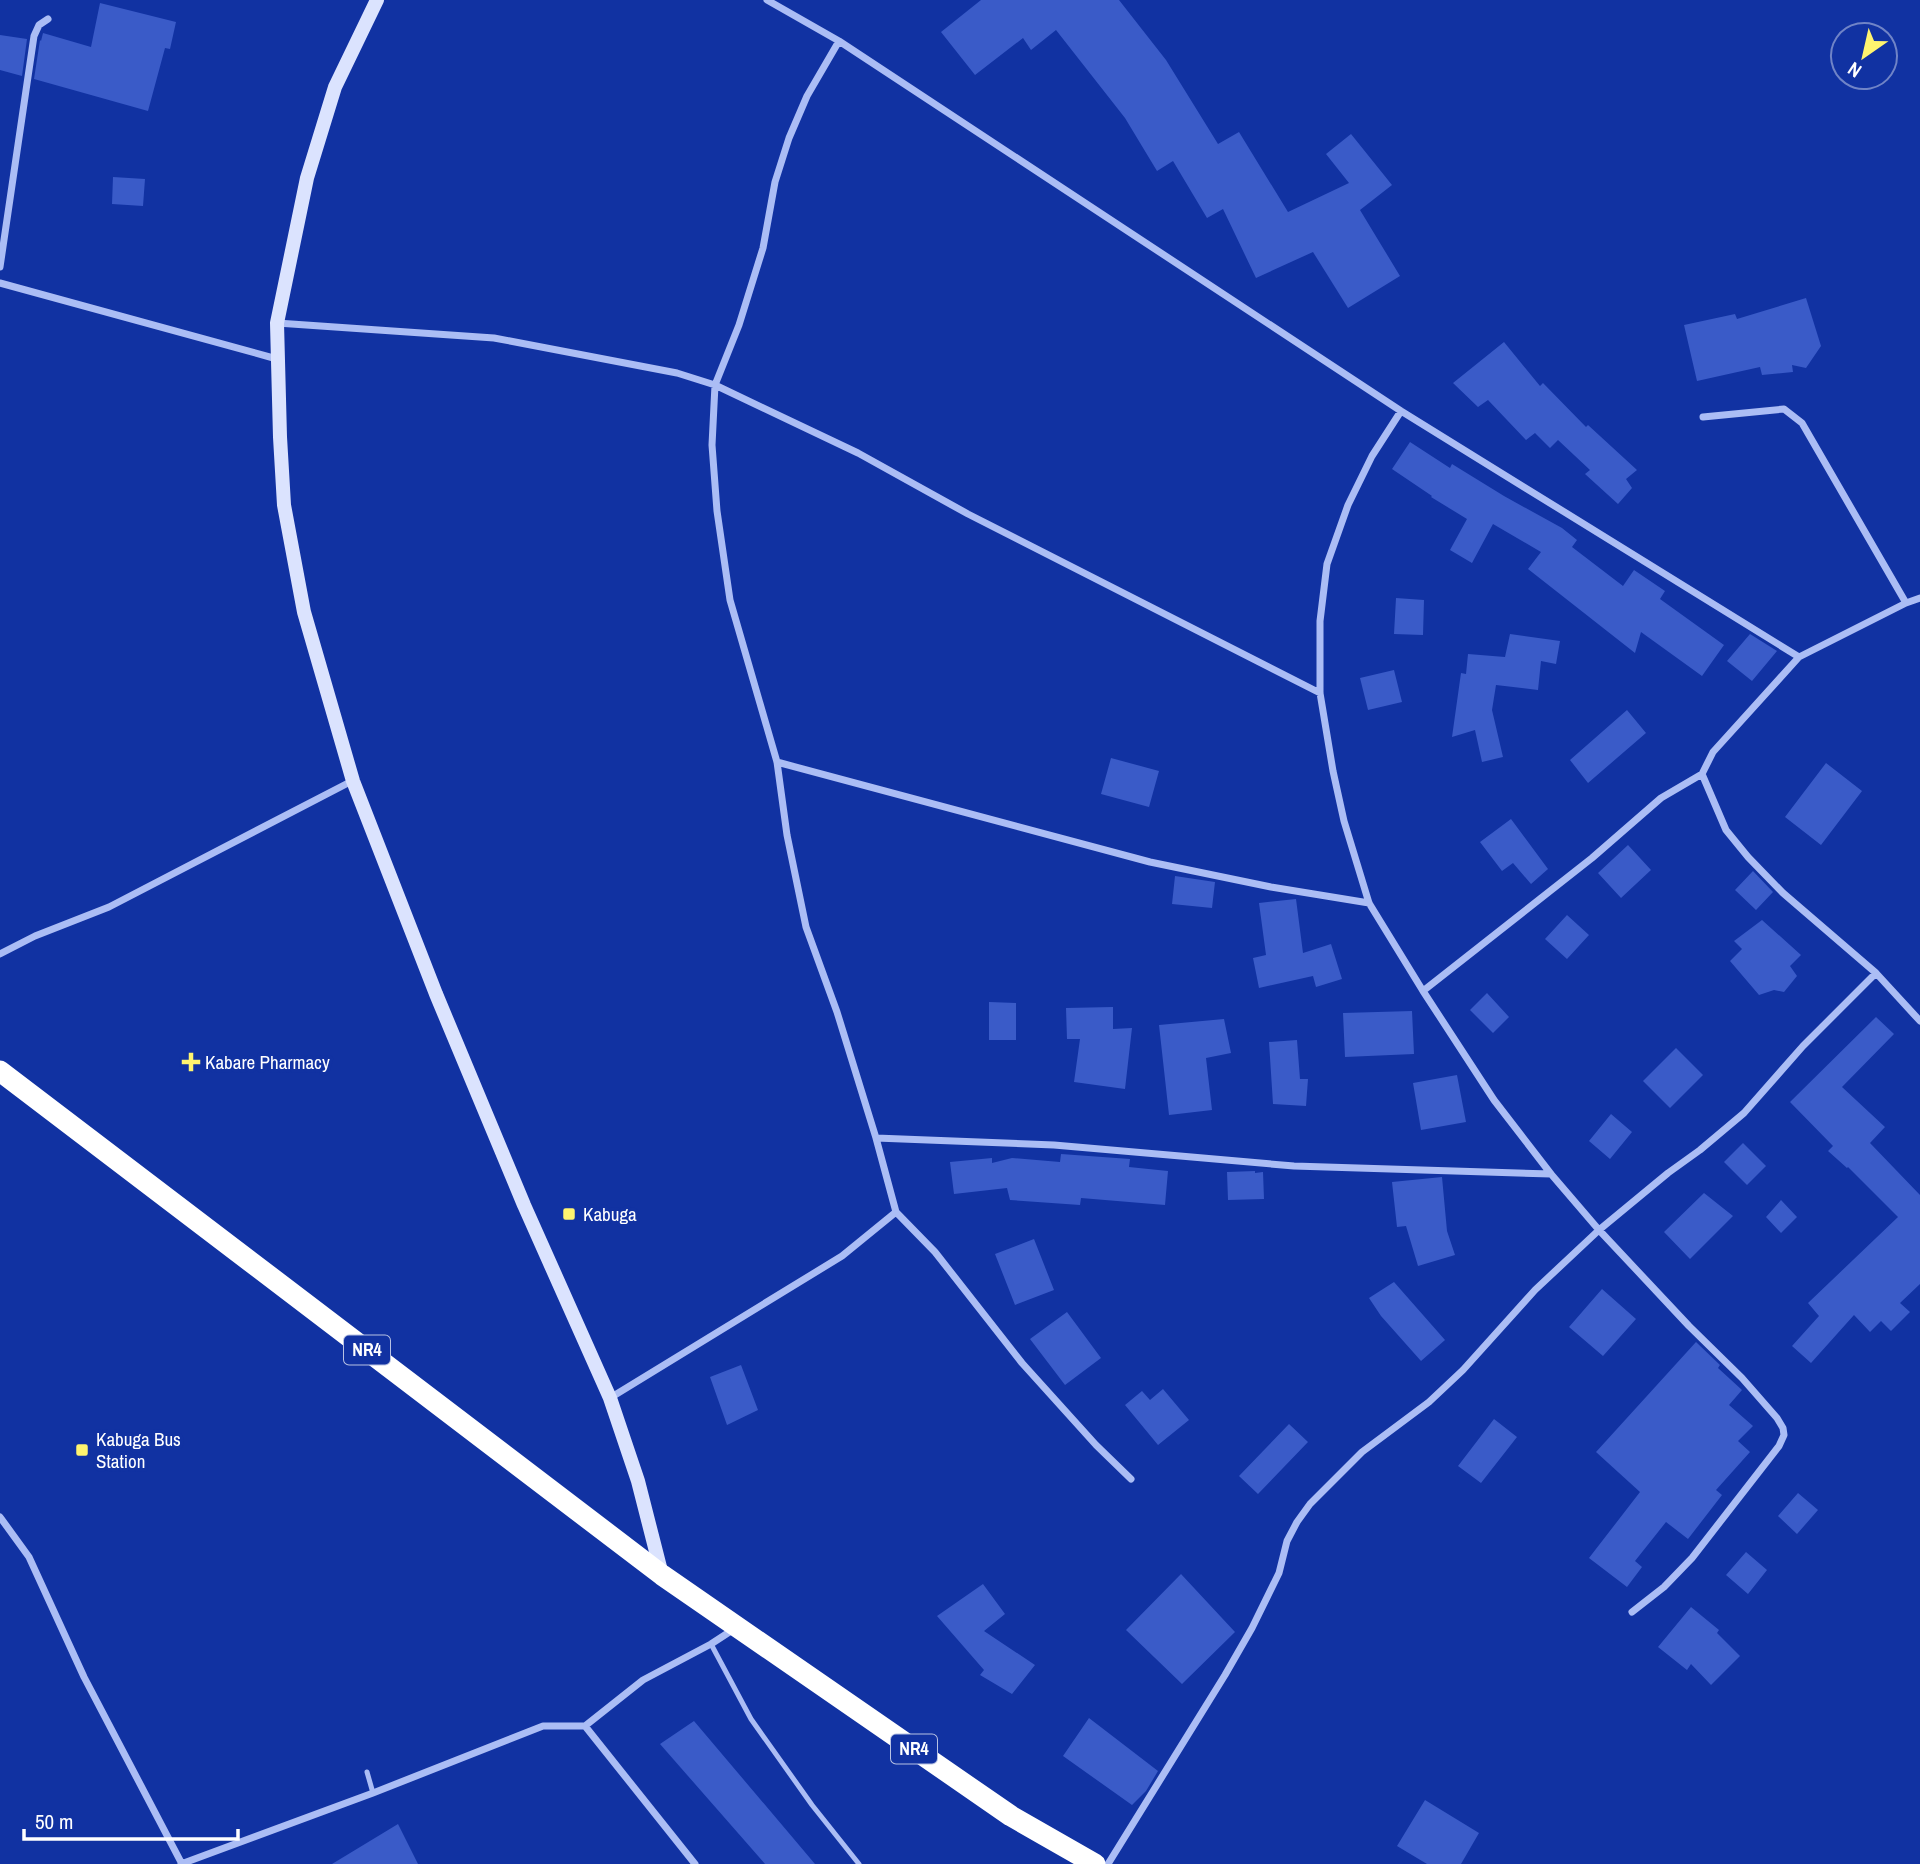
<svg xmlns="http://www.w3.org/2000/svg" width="1920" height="1864" font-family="'Archivo Narrow',sans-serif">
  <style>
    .building { fill: #3a5bc8 }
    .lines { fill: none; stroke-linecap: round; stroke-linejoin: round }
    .lane { stroke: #abbdf5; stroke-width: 5 }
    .street { stroke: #abbdf5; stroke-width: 7 }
    .secondary { stroke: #dbe3fe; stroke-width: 14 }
    .highway { stroke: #fff; stroke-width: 21 }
    .poi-dot { fill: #fff46f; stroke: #1132a2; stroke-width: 2.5 }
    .labels { text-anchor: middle; stroke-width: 7; stroke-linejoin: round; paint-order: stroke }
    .shield { fill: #1132a2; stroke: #b8c2e3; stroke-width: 2 }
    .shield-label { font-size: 18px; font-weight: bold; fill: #fff }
    .poi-label { font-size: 19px; fill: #fff; stroke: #1132a2; text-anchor: start }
  </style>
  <rect width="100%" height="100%" fill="#1132a2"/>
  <!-- building -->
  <path class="building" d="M 981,0 L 1119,0 L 1166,60 L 1218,144 L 1239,132 L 1288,212 L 1349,183 L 1326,154 L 1351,134 L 1392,185 L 1360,210 L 1400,276 L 1348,308 L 1313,252 L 1256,278 L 1223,209 L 1207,218 L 1173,161 L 1157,171 L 1125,118 L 1056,30 L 1031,50 L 1023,38 L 975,75 L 941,32 Z
    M 100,3 L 176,22 L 170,49 L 165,48 L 148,111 L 34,79 L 40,40 L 41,41 L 43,33 L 91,47 Z
    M 0,35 L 27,39 L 22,76 L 0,70 Z
    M 113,177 L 145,179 L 143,206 L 112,204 Z
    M 1806,298 L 1821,346 L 1806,368 L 1792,365 L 1793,372 L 1762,375 L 1760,367 L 1697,381 L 1684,325 L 1735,314 L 1737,319 Z
    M 1504,342 L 1540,386 L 1543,383 L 1586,427 L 1588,425 L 1637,470 L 1626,479 L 1632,488 L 1618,504 L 1585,474 L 1590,470 L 1558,440 L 1550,448 L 1535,433 L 1526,440 L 1488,400 L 1478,407 L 1453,383 Z
    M 1410,442 L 1450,468 L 1452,464 L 1504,496 L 1562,528 L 1577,540 L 1572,547 L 1623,586 L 1634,570 L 1665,591 L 1660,599 L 1724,645 L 1702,676 L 1641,632 L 1635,653 L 1528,569 L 1541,552 L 1493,524 L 1472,563 L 1450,550 L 1467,519 L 1431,497 L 1432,496 L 1392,469 Z
    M 1396,598 L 1424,600 L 1423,635 L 1394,634 Z
    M 1510,634 L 1560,641 L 1556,664 L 1541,661 L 1538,690 L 1496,685 L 1492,710 L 1503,757 L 1482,762 L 1475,730 L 1452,737 L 1461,673 L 1466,674 L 1468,654 L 1505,657 Z
    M 1750,634 L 1777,651 L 1752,681 L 1727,661 Z
    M 1394,670 L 1402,702 L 1368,710 L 1360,678 Z
    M 1627,710 L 1646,733 L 1588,783 L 1570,760 Z
    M 1111,758 L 1159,771 L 1149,807 L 1101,794 Z
    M 1826,763 L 1862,791 L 1821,845 L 1785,817 Z
    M 1511,819 L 1548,869 L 1531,884 L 1513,863 L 1502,871 L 1480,842 Z
    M 1628,845 L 1651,870 L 1621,898 L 1598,873 Z
    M 1753,871 L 1773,892 L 1756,910 L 1735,890 Z
    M 1175,876 L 1215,882 L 1212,908 L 1172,904 Z
    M 1296,899 L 1303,953 L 1331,944 L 1342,979 L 1316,987 L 1313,976 L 1259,988 L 1253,958 L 1266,955 L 1259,903 Z
    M 1567,915 L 1589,935 L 1567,959 L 1545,939 Z
    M 1762,920 L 1801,955 L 1790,966 L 1797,976 L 1784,992 L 1774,990 L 1759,995 L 1730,961 L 1742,949 L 1734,941 Z
    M 1487,993 L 1509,1017 L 1493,1033 L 1470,1010 Z
    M 989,1002 L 1016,1003 L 1016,1040 L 989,1040 Z
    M 1113,1007 L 1113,1029 L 1132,1028 L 1125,1089 L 1074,1082 L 1080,1039 L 1067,1039 L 1066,1008 Z
    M 1412,1011 L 1414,1054 L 1345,1057 L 1343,1013 Z
    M 1876,1017 L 1894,1034 L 1842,1087 L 1885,1127 L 1870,1143 L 1920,1195 L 1920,1284 L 1900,1303 L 1910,1312 L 1891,1331 L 1881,1321 L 1870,1332 L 1854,1315 L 1811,1363 L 1792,1346 L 1819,1316 L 1808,1303 L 1898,1217 L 1848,1167 L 1847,1168 L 1828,1151 L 1833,1146 L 1790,1102 Z
    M 1224,1019 L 1231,1053 L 1206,1058 L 1212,1110 L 1169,1115 L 1159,1025 Z
    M 1297,1040 L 1300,1079 L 1308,1079 L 1306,1106 L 1273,1104 L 1269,1042 Z
    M 1676,1048 L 1703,1075 L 1670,1108 L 1643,1081 Z
    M 1457,1075 L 1466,1122 L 1421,1130 L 1413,1083 Z
    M 1611,1114 L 1632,1132 L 1610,1159 L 1589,1141 Z
    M 1743,1143 L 1766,1166 L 1747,1185 L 1724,1162 Z
    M 1061,1154 L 1130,1159 L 1129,1167 L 1168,1171 L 1165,1205 L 1081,1198 L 1080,1205 L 1010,1200 L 1007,1188 L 954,1194 L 950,1162 L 992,1158 L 992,1163 L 1012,1158 L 1060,1162 Z
    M 1255,1171 L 1255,1173 L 1263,1172 L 1264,1199 L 1228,1200 L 1227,1172 Z
    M 1442,1177 L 1447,1231 L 1455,1255 L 1418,1266 L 1406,1226 L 1397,1227 L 1392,1182 Z
    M 1704,1193 L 1733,1216 L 1690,1259 L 1664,1232 Z
    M 1781,1200 L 1797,1217 L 1781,1233 L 1766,1217 Z
    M 1034,1239 L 1054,1290 L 1015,1305 L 995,1254 Z
    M 1394,1282 L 1445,1340 L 1421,1361 L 1381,1316 L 1369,1298 Z
    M 1602,1289 L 1636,1319 L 1603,1356 L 1569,1327 Z
    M 1067,1312 L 1101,1358 L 1065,1385 L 1030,1339 Z
    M 1696,1342 L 1720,1365 L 1718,1368 L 1742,1390 L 1729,1405 L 1753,1426 L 1738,1441 L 1750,1452 L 1716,1490 L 1722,1495 L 1688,1539 L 1666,1522 L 1635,1561 L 1642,1567 L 1627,1587 L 1589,1558 L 1640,1492 L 1596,1452 Z
    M 741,1365 L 758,1410 L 727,1425 L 710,1377 Z
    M 1163,1389 L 1189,1420 L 1158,1445 L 1125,1405 L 1142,1391 L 1150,1400 Z
    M 1494,1419 L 1517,1437 L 1481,1483 L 1458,1466 Z
    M 1289,1424 L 1308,1442 L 1258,1494 L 1239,1476 Z
    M 1798,1493 L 1818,1510 L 1797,1534 L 1778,1516 Z
    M 1746,1552 L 1767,1570 L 1748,1594 L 1726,1575 Z
    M 1181,1574 L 1235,1632 L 1182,1684 L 1126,1630 Z
    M 983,1584 L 1005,1614 L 984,1631 L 1035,1665 L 1012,1694 L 980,1675 L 984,1670 L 937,1616 Z
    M 1691,1607 L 1719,1630 L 1717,1633 L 1740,1656 L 1711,1685 L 1691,1664 L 1687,1670 L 1658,1647 Z
    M 1089,1718 L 1158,1771 L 1146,1791 L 1132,1805 L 1063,1756 Z
    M 694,1721 L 815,1864 L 765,1864 L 660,1744 Z
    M 1425,1800 L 1479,1833 L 1461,1864 L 1427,1864 L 1397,1846 Z
    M 398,1824 L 418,1864 L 332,1864 Z"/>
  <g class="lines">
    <!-- lane -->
    <path class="lane" d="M 711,1644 L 751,1719 L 812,1805 L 859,1864
      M 367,1772 L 373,1793"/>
    <!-- street -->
    <path class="street" d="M 767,0 L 839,41 L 1401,411 L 1799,657 L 1906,603 L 1920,598
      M 839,41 L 807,96 L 789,138 L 775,182 L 763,248 L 739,325 L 715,385 L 712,445 L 717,511 L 730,600 L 777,762 L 787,835 L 806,927 L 837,1012 L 876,1138 L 1054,1145 L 1294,1166 L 1551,1174
      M 0,267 L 34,36 L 39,25 L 48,19
      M 0,283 L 277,359
      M 277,323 L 494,338 L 677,373 L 715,385 L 858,453 L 968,514 L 1320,693
      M 1401,411 L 1372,456 L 1348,505 L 1327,564 L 1320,621 L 1320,693 L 1333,771 L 1344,821 L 1369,903 L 1423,991 L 1494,1100 L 1551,1174 L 1599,1230 L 1689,1326 L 1742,1378 L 1777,1418 L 1783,1428 L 1784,1435 L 1779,1446 L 1692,1558 L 1664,1587 L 1632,1612
      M 1703,417 L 1784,409 L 1802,423 L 1906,603
      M 777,762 L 1150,862 L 1271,887 L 1369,903
      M 1702,774 L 1726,830 L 1748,857 L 1783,893 L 1876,973 L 1920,1021
      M 0,954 L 35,936 L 109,907 L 352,781
      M 1423,991 L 1592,858 L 1661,798 L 1702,774 L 1713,752 L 1799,657
      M 896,1212 L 935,1252 L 1022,1363 L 1096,1445 L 1131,1479
      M 610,1398 L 842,1256 L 896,1212 L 876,1138
      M 0,1517 L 29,1557 L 84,1677 L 182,1864
      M 585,1726 L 695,1864
      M 181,1864 L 373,1793 L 543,1726 L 585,1726 L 643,1680 L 711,1644 L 734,1629
      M 1108,1864 L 1225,1675 L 1252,1628 L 1279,1573 L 1287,1541 L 1297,1522 L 1310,1504 L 1362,1452 L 1429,1402 L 1463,1370 L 1535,1290 L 1599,1230 L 1668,1173 L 1700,1150 L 1744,1113 L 1803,1046 L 1876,973"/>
    <!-- secondary -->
    <path class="secondary" d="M 377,0 L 335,87 L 307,178 L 277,323 L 280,437 L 284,505 L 304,612 L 353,781 L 436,994 L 524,1205 L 610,1398 L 638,1481 L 662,1575"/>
    <!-- highway -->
    <path class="highway" d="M 0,1071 L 662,1575 L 1011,1816 L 1095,1864"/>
  </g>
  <!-- markers -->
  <g class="poi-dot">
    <path d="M187.5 1051.5h7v7h7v7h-7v7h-7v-7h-7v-7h7z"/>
    <rect x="562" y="1207" width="14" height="14" rx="3.5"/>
    <rect x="75" y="1443" width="14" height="14" rx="3.5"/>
  </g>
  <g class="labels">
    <!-- shield labels -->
    <g class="shield">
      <rect x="344" y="1335.5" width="46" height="29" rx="5"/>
      <rect x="891" y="1734.5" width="46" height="29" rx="5"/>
    </g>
    <g class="shield-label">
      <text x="367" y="1356">NR4</text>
      <text x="914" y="1755">NR4</text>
    </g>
    <!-- poi labels -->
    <g class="poi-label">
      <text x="205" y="1069">Kabare Pharmacy</text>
      <text x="583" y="1221">Kabuga</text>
      <text x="96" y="1446">Kabuga Bus<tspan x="96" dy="22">Station</tspan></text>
    </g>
  </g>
  <!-- north arrow -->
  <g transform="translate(1864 56) rotate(214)"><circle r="33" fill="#1132a2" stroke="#7084c7" stroke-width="2"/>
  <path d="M0-5L12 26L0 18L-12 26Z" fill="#fff46f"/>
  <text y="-10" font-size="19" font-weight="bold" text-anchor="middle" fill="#ffffff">N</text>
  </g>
  <!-- scale -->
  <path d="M24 1829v10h214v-10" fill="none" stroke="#ffffff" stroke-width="3.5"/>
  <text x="35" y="1829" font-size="21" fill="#ffffff" stroke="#1132a2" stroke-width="5" paint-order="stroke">50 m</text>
</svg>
